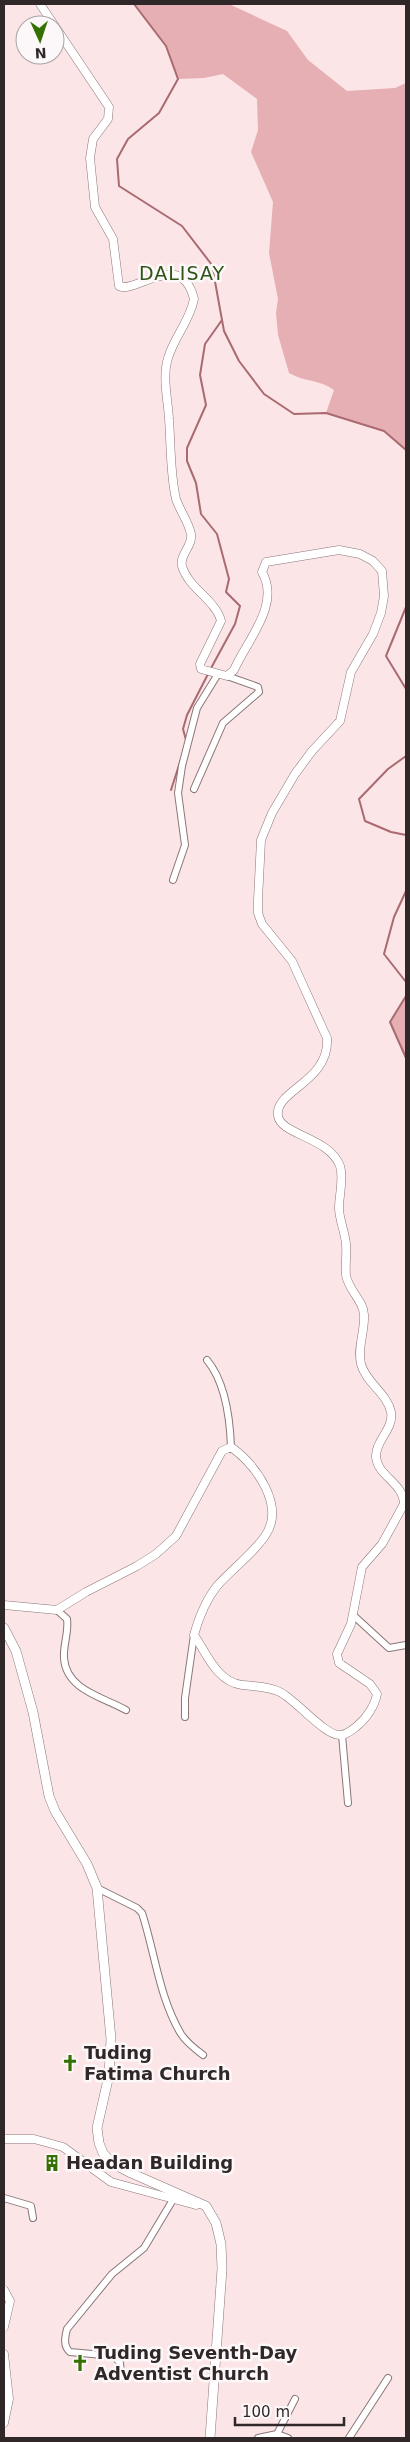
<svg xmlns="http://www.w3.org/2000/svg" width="410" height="2442" font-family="'DejaVu Sans',sans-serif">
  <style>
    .green { fill: #e6afb3 }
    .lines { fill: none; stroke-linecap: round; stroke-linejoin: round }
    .stream { stroke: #a96a70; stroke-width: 2 }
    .minor-casing { stroke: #8a7677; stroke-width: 8 }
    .tertiary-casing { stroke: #8a7677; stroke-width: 9 }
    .secondary-casing { stroke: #8a7677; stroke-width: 10 }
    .minor { stroke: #fff; stroke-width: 6 }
    .tertiary { stroke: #fff; stroke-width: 8 }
    .secondary { stroke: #fff; stroke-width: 9 }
    .labels { text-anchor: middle; stroke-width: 5; stroke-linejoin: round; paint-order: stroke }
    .poi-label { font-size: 18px; font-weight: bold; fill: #302728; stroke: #fcf7f8; text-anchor: start }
    .neighbourhood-label { font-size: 19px; letter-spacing: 1px; fill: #2e5417; stroke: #fcf7f8 }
  </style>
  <rect width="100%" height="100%" fill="#fce5e6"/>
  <!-- green -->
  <path class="green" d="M 134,4 L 229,4 L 287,31 L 308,60 L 347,91 L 395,88 L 406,83 L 406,450 L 384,431 L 326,413 L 334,390 C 319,379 304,382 289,373 L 278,335 L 276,313 L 278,299 L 269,253 L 273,202 L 251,152 L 258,130 L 257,99 L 223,74 L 204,78 L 178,79 L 166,46 Z
    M 406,996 L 406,1058 L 390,1022 Z"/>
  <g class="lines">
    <!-- stream -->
    <path class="stream" d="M 134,4 L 166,46 L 178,79 L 159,113 L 128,139 L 117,159 L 119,186 L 182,226 L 212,265 L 224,331 L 239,361 L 264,394 L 294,414 L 326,413 L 384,431 L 406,450
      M 406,607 L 386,656 L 406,689
      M 210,670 L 235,624 L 240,606 L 226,592 L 229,579 L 217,534 L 201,514 L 196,483 L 187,461 L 187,448 L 206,405 L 200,375 L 205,344 L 222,320
      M 186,740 L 183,729 L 187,715 L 208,674
      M 406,756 L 388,769 L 359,799 L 365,821 L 391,832 L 406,835
      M 171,790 L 181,759
      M 406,891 L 394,917 L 384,954 L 406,982
      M 406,996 L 390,1022 L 406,1058"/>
    <!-- minor casing -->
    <g class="minor-casing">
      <path id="minor" d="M 194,789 L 223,723 L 259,692 L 258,687 L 227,676
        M 173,880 L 185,845 L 178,793 L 182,766 L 197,708 L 218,674
        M 207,1360 C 226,1383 230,1419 231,1447
        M 57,1610 L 67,1619 C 69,1632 63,1645 64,1658 C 66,1690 103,1697 126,1710
        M 353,1615 L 389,1648 L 406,1645
        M 185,1717 L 185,1698 L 194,1635
        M 342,1735 L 348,1803
        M 97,1888 L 137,1908 L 142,1913 C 155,1953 159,1997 181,2034 C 186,2042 195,2049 203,2055
        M 4,2198 L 31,2206 L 33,2218
        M 121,2373 L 120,2363 L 114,2356 L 70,2352 C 63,2346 65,2337 67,2329 L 112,2274 L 144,2248 L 174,2198
        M 277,2434 L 295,2399
        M 258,2438 L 277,2434 L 288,2438
        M 349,2438 L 388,2378"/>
    </g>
    <!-- tertiary casing -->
    <g class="tertiary-casing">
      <path id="tertiary" d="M 4,1605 L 57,1610 L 86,1592 L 137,1566 L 156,1554 L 176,1536 L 222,1451 L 231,1447 C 256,1465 286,1506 265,1536 C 252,1555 232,1569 217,1586 C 205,1601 199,1617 194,1635 C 207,1654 217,1682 242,1685 C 255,1686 269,1687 280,1692 C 297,1701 326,1737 341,1735 C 348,1734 352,1730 357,1726 C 367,1718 375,1705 377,1694 L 370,1684 L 339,1663 L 337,1654 L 351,1624 L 362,1567 L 382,1544 L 404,1504 C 403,1482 378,1477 376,1457 C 375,1441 394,1429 391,1412 C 387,1393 366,1383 361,1364 C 357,1347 365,1332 364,1315 C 364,1301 348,1290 346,1275 C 345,1265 347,1254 346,1244 C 345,1232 339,1219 339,1208 C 339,1195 344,1179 340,1166 C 329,1137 281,1135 278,1116 C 274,1090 330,1082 327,1038 L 292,961 L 262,924 L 258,913 L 258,900 L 261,840 L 272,813 L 295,774 L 312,751 L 340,721 L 351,672 L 373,634 L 381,613 L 384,596 L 382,571 L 373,561 L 360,554 L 339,550 L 266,562 L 262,572 C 281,605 247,640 234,670 L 227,676 L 201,669 L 200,664 L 221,621 C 216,600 188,588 182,566 C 179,555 193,546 191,534 C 188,521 180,511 176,499 C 170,473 171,445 169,419 C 168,400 162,377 168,358 C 174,337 190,321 194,299 C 181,247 135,295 119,286 L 113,239 L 95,207 L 90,158 L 93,139 L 108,119 L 109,107 L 40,4
        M 4,2139 L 34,2139 L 63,2147 L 111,2182 L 196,2205
        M 4,2290 L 10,2301 L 4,2327
        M 4,2354 L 9,2399 L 4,2423"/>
    </g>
    <!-- secondary casing -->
    <g class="secondary-casing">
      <path id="secondary" d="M 4,1628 L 16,1651 L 33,1712 L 49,1796 L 55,1811 L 87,1864 L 97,1888 L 111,2039 L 109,2075 L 97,2128 L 99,2143 L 103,2153 L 112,2163 L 131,2173 L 206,2206 L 216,2223 L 221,2244 L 222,2269 L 210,2438"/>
    </g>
    <!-- minor -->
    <use href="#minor" class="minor"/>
    <!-- tertiary -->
    <use href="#tertiary" class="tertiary"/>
    <!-- secondary -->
    <use href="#secondary" class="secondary"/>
  </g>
  <!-- icons -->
  <defs>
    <g id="church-bare" transform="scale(1.35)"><path d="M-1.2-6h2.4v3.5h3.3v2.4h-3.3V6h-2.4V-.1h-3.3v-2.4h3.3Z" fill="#357102" stroke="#fcf7f8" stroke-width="2.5" paint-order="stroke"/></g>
    <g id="building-bare" transform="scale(1.35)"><path d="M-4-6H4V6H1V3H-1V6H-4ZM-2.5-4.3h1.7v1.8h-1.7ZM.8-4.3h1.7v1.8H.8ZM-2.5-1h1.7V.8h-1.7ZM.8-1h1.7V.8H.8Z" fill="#357102" stroke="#fcf7f8" stroke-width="2.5" paint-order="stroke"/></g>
  </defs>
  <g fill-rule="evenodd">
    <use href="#church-bare" x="70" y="2063"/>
    <use href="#building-bare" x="52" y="2163"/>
    <use href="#church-bare" x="80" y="2363"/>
  </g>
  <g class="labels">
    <!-- poi labels -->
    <g class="poi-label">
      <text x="84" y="2059">Tuding<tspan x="84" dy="21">Fatima Church</tspan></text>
      <text x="66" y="2169">Headan Building</text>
      <text x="94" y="2359">Tuding Seventh-Day<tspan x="94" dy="21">Adventist Church</tspan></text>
    </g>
    <!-- neighbourhood labels -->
    <g class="neighbourhood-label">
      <text x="182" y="280">DALISAY</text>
    </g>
  </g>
  <!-- border -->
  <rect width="410" height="2442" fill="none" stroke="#302728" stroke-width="10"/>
  <!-- north arrow -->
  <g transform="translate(40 40) rotate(177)"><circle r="24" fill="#fcf7f8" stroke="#aaa4a5"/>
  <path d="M0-4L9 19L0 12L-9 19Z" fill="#357102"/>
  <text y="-8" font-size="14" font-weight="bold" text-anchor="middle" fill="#302728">N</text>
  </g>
  <!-- scale -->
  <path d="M235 2417v8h109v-8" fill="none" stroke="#302728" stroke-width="2.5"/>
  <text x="242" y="2417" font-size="15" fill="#302728" stroke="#fcf7f8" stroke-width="4" paint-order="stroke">100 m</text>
</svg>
